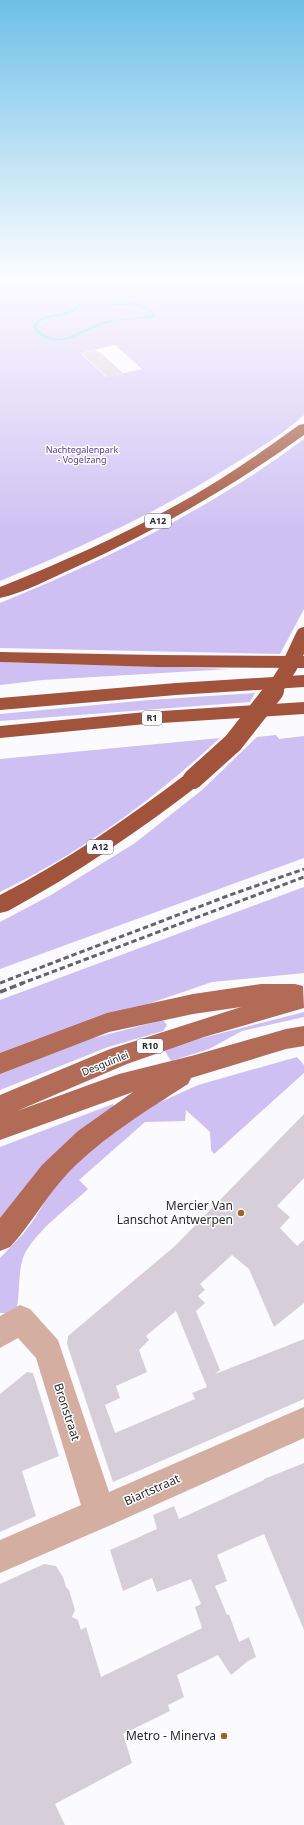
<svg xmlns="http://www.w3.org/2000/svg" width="304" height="1825" font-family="'Noto Sans',sans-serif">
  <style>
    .green { fill: #cec0f3; fill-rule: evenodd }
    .water { fill: #58d2e5 }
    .building { fill: #d6cfda; fill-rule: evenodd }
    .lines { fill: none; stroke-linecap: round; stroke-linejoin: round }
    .minor { fill: #d5aea2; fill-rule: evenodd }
    .major { fill: #b16b57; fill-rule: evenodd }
    .highway { fill: #a2533b; fill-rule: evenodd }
    .rail-far1 { stroke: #656468; stroke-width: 3; stroke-dasharray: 5.5 3; stroke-linecap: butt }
    .rail { stroke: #656468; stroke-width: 3.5; stroke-dasharray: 7 3.5; stroke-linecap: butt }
    .highway-bridge-far1 { stroke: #a2533b; stroke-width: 16 }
    .highway-bridge { stroke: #a2533b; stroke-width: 20 }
    .poi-dot { fill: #9f6524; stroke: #fff; stroke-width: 1.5 }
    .labels { text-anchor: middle; stroke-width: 3; stroke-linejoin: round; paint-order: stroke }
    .far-park-label { font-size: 9px; fill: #5c3c95; stroke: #fff }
    .shield { fill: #fff; stroke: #6a696c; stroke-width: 1 }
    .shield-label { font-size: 9px; font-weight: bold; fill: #2a292d }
    .street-label { font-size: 10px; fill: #2a292d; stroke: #fff }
    .near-poi-label { font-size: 12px; fill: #2a292d; stroke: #fff; text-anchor: end }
    .near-street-label { font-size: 12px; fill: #2a292d; stroke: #fff }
  </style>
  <rect width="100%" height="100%" fill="#fbfafe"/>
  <!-- green -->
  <path class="green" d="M 0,279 L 304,279 L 304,415 C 282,435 255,451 229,467 C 157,513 79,548 0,581 ZM 115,345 L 142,369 L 106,377 L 80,353 Z
    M 304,439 L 304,609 L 280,654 L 0,648 L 0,603 C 106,560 212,508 304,439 Z
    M 0,662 L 230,669 L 43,680 L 0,685 Z
    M 255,693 L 250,702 L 0,721 L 0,714 L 149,700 Z
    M 276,735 L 279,739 L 304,736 L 304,858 L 0,969 L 0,922 L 51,895 L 135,843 L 202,790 L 257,737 Z
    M 220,738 C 154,799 81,853 0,892 L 0,759 Z
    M 304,887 L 304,973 L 212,982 L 0,1055 L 0,1000 Z
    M 304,1012 L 304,1017 L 242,1031 L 209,1049 L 171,1061 L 163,1048 Z
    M 163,1020 L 167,1025 L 163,1031 L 108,1047 L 0,1090 L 0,1071 L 82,1041 Z
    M 297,1057 L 304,1065 L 304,1073 L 214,1154 L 211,1150 L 210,1132 L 186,1110 L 185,1121 L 145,1122 L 79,1180 L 88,1189 C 70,1206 31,1235 23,1258 C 18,1273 20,1291 17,1307 L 7,1313 L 0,1313 L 0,1258 L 23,1234 L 35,1218 L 53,1188 L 81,1158 L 145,1109 L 198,1085 Z
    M 113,1104 L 115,1109 L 0,1222 L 0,1147 Z"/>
  <!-- water -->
  <path class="water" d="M 134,302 L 152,310 L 156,315 L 154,318 C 140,320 125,318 111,322 C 87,327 68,348 44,337 C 38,334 35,332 33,326 C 41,309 70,320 79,303 L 81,304 C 73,318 52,314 39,322 L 36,326 L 38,331 L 51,338 L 63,339 L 105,321 L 152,316 L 152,313 C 134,299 122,308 102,304 Z"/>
  <!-- building -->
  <path class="building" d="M 95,350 L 101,353 L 123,373 L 107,377 L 81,353 Z
    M 304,1114 L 304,1178 L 277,1206 L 290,1217 L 280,1228 L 297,1246 L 304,1240 L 304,1303 L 274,1327 L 249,1269 L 232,1255 L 200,1284 L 205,1290 L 198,1296 L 205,1303 L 196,1311 L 220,1370 L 215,1374 L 304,1339 L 304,1399 L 113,1482 L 67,1344 L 68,1336 L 175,1246 ZM 176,1311 L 207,1387 L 192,1393 L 195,1399 L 115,1433 L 105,1405 L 120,1398 L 116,1386 L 147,1372 L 139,1350 L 149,1340 L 146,1336 Z
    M 27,1372 L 33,1373 L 59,1456 L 22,1471 L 36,1516 L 0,1532 L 0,1394 Z
    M 304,1463 L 304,1630 L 264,1534 L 217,1555 L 227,1581 L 215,1586 L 227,1615 L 229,1614 L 239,1642 L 249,1637 L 256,1657 L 248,1661 L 231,1675 L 218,1655 L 177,1675 L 184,1697 L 168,1705 L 170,1711 L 123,1734 L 132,1763 L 55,1804 L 65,1825 L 0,1825 L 0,1584 L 44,1564 L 56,1566 L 63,1577 L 66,1587 L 69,1590 L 75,1610 L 72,1617 L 78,1620 L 81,1630 L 86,1627 L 101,1677 L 202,1628 L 195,1607 L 201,1604 L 191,1579 L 157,1592 L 152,1578 L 123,1591 L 110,1550 L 157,1529 L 153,1515 L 174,1506 L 179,1519 L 264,1480 L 264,1479 Z"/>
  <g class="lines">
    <!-- minor -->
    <path class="minor" d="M 20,1305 L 30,1309 L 58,1340 L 109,1492 L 304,1407 L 304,1438 L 111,1525 L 0,1573 L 0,1540 L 81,1505 L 36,1358 L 18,1338 L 0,1348 L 0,1316 Z"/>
    <!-- major -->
    <path class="major" d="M 261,984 L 295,984 L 303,986 L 304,1008 L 204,1037 L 127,1064 L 17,1111 L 119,1074 L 195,1055 L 286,1029 L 304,1026 L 304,1046 L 286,1049 L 191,1078 L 188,1084 C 146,1111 103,1137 68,1173 C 49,1193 35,1217 18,1238 L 10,1247 L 0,1251 L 0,1218 L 42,1165 L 78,1131 L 133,1092 L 0,1140 L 0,1095 L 110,1049 L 241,1007 L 193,1014 L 109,1032 L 0,1074 L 0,1053 L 107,1013 L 193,994 Z"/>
    <!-- highway -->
    <path class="highway" d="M 304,424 L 304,435 C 232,487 157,530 76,567 C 51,578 26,592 0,598 L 0,587 C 75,557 150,523 219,480 C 246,463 273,444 299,425 Z
      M 0,652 L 156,655 L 304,656 L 304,668 L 156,667 L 0,662 Z
      M 304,675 L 304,687 L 176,695 L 0,710 L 0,698 L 176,683 Z
      M 304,702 L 304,714 L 146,724 L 0,738 L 0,726 L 146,712 Z
      M 193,772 L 200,774 L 203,779 L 200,784 C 139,831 76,874 8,911 L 0,913 L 0,895 C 66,861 127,819 186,774 Z"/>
    <!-- rail-far1 -->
    <path class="rail-far1" d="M 0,983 L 230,895 L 304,869
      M 20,984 L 304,877"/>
    <!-- rail -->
    <path class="rail" d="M 0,992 L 23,983"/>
    <!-- highway-bridge-far1 -->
    <path class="highway-bridge-far1" d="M 273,692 L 289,667 L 304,635"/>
    <!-- highway-bridge -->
    <path class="highway-bridge" d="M 193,779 L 233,743 L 274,691"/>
  </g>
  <!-- sky -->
  <linearGradient id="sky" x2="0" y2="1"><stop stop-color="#6ec0e7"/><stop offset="0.52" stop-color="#fdfdff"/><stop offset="1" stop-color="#fdfdff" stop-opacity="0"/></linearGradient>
  <rect width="304" height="535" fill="url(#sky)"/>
  <!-- markers -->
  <g class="poi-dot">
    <circle cx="241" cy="1213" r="4"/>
    <circle cx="224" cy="1736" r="4"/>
  </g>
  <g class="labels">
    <!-- far-park labels -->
    <g class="far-park-label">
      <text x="82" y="453">Nachtegalenpark<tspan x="82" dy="10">- Vogelzang</tspan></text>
    </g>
    <!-- shield labels -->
    <g class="shield">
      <rect x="145" y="514" width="26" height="14" rx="3"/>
      <rect x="142" y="711" width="20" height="14" rx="3"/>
      <rect x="87" y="840" width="26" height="14" rx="3"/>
      <rect x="137" y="1039" width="26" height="14" rx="3"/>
    </g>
    <g class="shield-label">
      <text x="158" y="524">A12</text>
      <text x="152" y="721">R1</text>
      <text x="100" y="850">A12</text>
      <text x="150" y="1049">R10</text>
    </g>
    <!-- street labels -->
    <g class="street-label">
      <text transform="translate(105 1063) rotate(-22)" y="4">Desguinlei</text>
    </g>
    <!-- near-poi labels -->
    <g class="near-poi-label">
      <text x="233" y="1210">Mercier Van<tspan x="233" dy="14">Lanschot Antwerpen</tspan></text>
      <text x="216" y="1740">Metro - Minerva</text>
    </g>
    <!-- near-street labels -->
    <g class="near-street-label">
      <text transform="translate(67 1412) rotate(72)" y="4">Bronstraat</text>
      <text transform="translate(152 1490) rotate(-24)" y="4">Biartstraat</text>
    </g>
  </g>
</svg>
